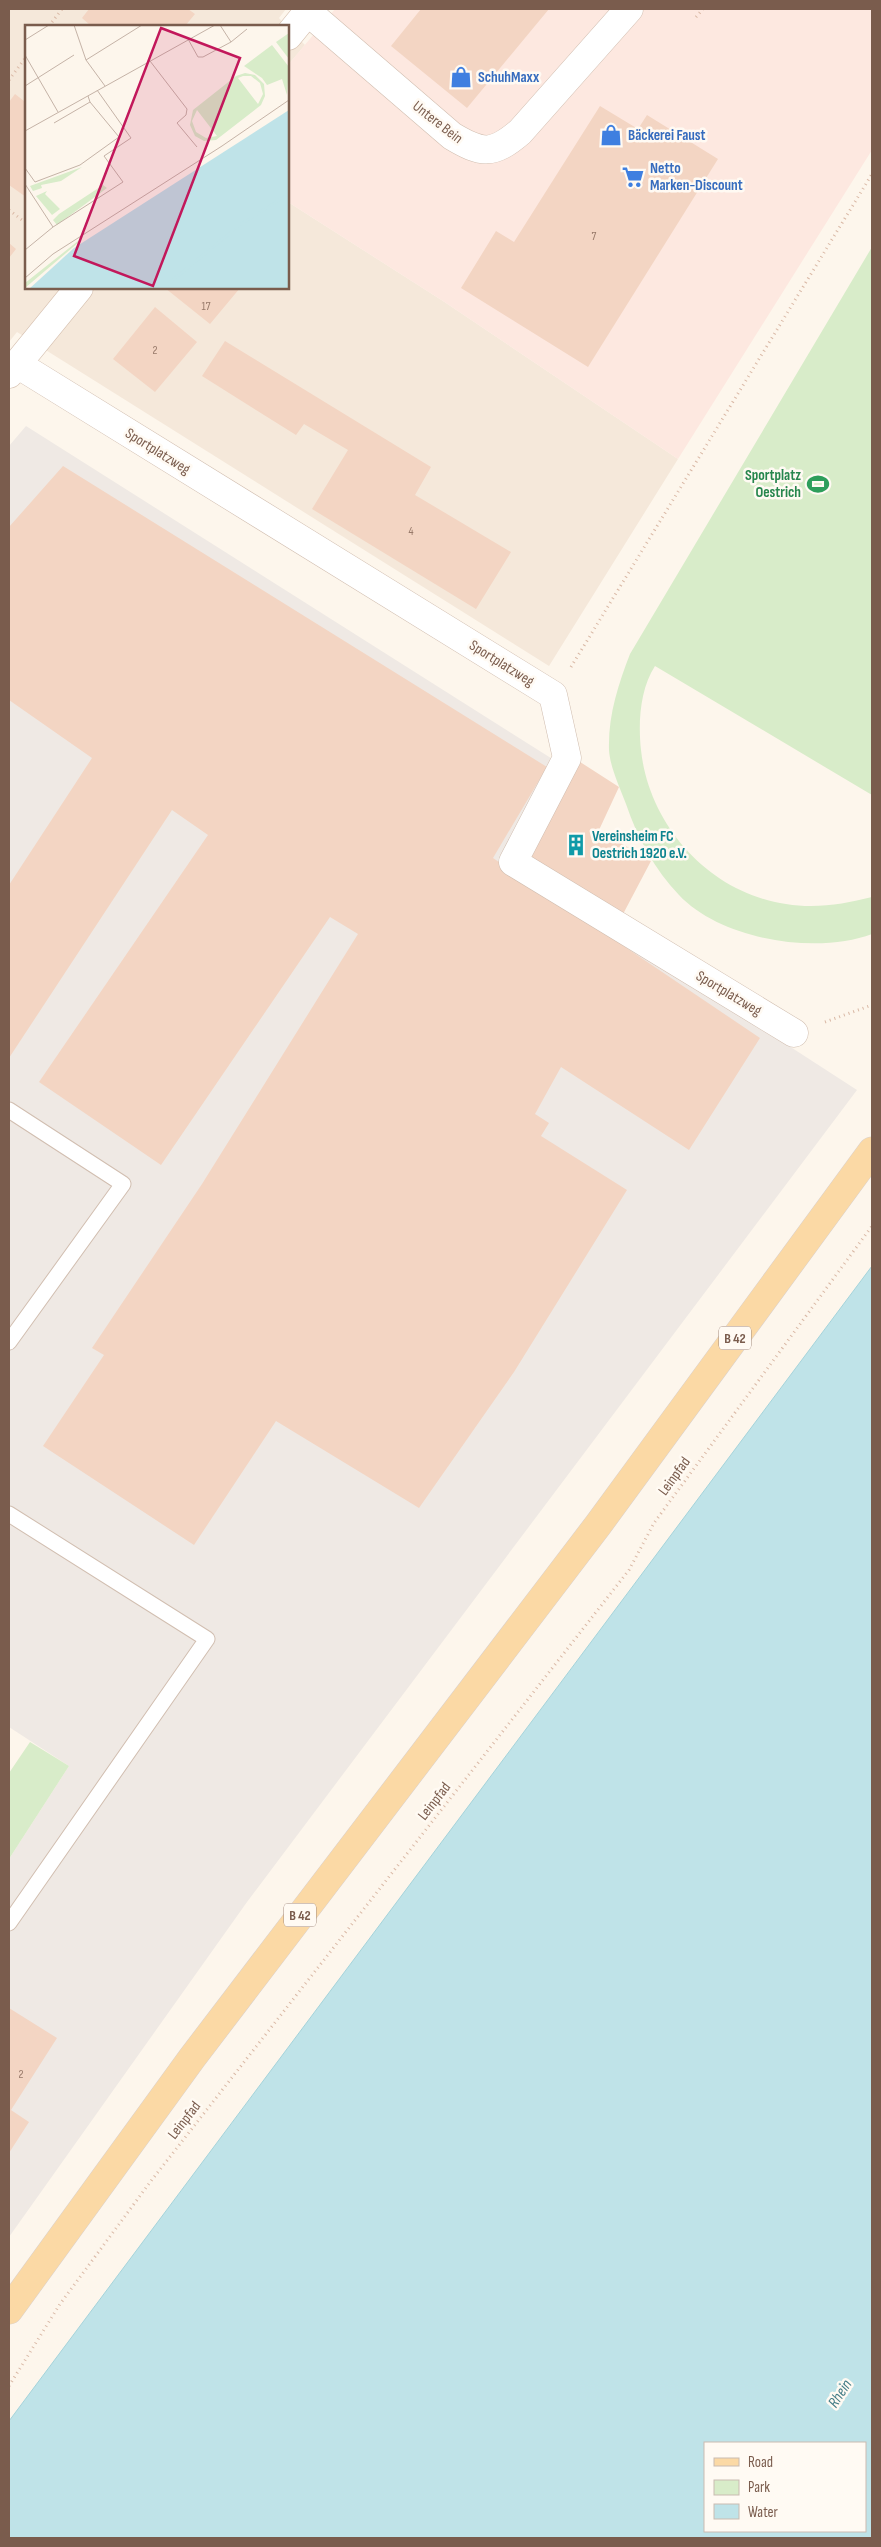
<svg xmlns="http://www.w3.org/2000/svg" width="881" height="2547" font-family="'Sofia Sans Condensed',sans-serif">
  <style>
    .residential { fill: #f5e8da }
    .commercial { fill: #fde8e0 }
    .industrial { fill: #efe9e4 }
    .green { fill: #d8ecc9 }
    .water { fill: #bfe3e8; stroke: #a5d3da; fill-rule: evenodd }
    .building { fill: #f3d5c3 }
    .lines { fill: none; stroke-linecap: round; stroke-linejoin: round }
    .service-casing { stroke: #d1beb0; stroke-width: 17 }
    .minor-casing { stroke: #d1beb0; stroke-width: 29 }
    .secondary-casing { stroke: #d6c0b0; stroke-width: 29 }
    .primary-casing { stroke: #dad1cd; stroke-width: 29 }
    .path { stroke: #d9b8a5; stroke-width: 3; stroke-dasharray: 1 4; stroke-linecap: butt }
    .service { stroke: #fff; stroke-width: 15 }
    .minor { stroke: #fff; stroke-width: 28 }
    .secondary { stroke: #fff; stroke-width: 28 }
    .primary { stroke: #fbd9a5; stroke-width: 28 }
    .labels { text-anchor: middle; stroke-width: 5; stroke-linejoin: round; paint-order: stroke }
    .number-label { font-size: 12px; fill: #987a6a }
    .shield { fill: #fffaf3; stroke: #a28b7f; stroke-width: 1 }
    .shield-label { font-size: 14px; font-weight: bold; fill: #7a5c4d }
    .shop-label { font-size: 15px; font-weight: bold; fill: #366cbe; stroke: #fffaf3; text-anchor: start }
    .street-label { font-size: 15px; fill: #7a5c4d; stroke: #fffaf3 }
    .leisure-label { font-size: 15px; font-weight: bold; fill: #27864d; stroke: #fffaf3; text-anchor: end }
    .culture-label { font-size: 15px; font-weight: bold; fill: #0d838f; stroke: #fffaf3; text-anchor: start }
    .water-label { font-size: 16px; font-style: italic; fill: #437c86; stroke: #fffaf3 }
    .inset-river { fill: none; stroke: #bfe3e8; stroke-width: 2.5 }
    .inset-road { fill: none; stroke: #c5b3a7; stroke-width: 1 }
    .view { fill: #c2185b; fill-opacity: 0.15; stroke: #c2185b; stroke-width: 2.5 }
    .inset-edge { fill: none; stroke: #7a5c4d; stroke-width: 2.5 }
  </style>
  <rect width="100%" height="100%" fill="#fdf6ec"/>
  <!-- residential -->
  <path class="residential" d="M 9,9 L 286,9 L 279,18 L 286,26 L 26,26 L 26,288 L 288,288 L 288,202 L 443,301 L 678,459 L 549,666 L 17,332 L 9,342 Z
    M 288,28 L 305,45 L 288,65 Z"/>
  <!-- commercial -->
  <path class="commercial" d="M 335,9 L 872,9 L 872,150 L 678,459 L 443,301 L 288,202 L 288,65 Z"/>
  <!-- industrial -->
  <path class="industrial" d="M 26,426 L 554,760 L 501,860 L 857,1090 L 247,1902 L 9,2237 L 9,1859 L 69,1766 L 9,1727 L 9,446 Z"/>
  <!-- green -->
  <path class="green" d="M 872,247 L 872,795 L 655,666 C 640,689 638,723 641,750 C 649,826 710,893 786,904 C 816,909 844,904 872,897 L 872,934 C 817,955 721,940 679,895 C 655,870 637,837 626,804 C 620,788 610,767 609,750 C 608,716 618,685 630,654 Z
    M 30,1742 L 69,1766 L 9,1859 L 9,1773 Z"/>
  <!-- water -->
  <path class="water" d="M 872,1266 L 872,2538 L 9,2538 L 9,2421 ZM 705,2443 L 865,2443 L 865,2531 L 705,2531 Z"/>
  <!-- building -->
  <path class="building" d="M 89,9 L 188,9 L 195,14 L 185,26 L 91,26 L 82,18 Z
    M 421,9 L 549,9 L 467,108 L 391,46 Z
    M 15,94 L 24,101 L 26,98 L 26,197 L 9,185 L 9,102 Z
    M 600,106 L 638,129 L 647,115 L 718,159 L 588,367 L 461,288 L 496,231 L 514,242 Z
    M 9,243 L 16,249 L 9,258 Z
    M 165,288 L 240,288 L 210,324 Z
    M 155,307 L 197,342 L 155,392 L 113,359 Z
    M 225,341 L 431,467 L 415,495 L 511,552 L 476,609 L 312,509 L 348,450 L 304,424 L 296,435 L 202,376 Z
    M 63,466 L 547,767 L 493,858 L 760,1038 L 689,1150 L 561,1067 L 535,1114 L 549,1123 L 541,1136 L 627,1190 L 514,1372 L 419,1508 L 276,1421 L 194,1545 L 43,1446 L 104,1355 L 92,1348 L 202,1184 L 358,934 L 330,917 L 161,1165 L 39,1082 L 208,835 L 172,810 L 9,1058 L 9,885 L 92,758 L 9,700 L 9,527 Z
    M 577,760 L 619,787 L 599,830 L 651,861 L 622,916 L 521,859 Z
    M 9,2008 L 57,2038 L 11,2110 L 29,2122 L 9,2153 Z"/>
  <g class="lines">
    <!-- service casing -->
    <g class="service-casing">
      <path id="service" d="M 9,1110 L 123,1184 L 9,1342
        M 9,1514 L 207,1639 L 9,1923"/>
    </g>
    <!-- minor casing -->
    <g class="minor-casing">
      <path id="minor" d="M 308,12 L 452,136 C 482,154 493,155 520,132 L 629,9
        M 17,364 L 553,695 L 567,758 L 513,862 L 794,1033"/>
    </g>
    <!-- secondary casing -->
    <g class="secondary-casing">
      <path id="secondary" d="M 288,36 L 310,9
        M 9,374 L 79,288"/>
    </g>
    <!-- primary casing -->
    <g class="primary-casing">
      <path id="primary" d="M 9,2310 L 192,2058 L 598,1525 L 872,1151"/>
    </g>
    <!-- path -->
    <path class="path" d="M 696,17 L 703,9
      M 49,26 L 62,9
      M 9,80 L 26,57
      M 9,210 L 26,223
      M 571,667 L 872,174
      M 825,1022 L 872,1005
      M 9,2386 L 60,2304 L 151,2181 L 629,1570 L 654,1523 L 872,1226"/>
    <!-- service -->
    <use href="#service" class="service"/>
    <!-- minor -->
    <use href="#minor" class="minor"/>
    <!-- secondary -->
    <use href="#secondary" class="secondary"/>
    <!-- primary -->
    <use href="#primary" class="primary"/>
  </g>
  <!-- icons -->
  <defs>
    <g id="shop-bare" transform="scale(1.725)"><path d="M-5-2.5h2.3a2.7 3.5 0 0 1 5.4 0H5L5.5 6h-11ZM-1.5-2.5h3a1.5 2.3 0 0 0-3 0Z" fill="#3f7fe0" stroke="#fffaf3" stroke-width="2.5" paint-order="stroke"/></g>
    <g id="supermarket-bare" transform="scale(1.725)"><path d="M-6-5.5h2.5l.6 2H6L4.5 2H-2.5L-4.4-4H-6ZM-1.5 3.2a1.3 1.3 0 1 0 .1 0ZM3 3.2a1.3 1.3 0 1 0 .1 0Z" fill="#3f7fe0" stroke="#fffaf3" stroke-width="2.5" paint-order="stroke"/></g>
    <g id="stadium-bare" transform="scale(1.725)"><path d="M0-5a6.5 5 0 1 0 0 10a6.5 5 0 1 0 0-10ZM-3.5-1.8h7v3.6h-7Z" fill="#2e9e5b" stroke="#fffaf3" stroke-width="2.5" paint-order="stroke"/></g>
    <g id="building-bare" transform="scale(1.725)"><path d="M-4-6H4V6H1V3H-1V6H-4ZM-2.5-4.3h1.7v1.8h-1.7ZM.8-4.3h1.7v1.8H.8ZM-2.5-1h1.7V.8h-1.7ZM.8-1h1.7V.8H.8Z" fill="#0f9aa8" stroke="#fffaf3" stroke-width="2.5" paint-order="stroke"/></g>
  </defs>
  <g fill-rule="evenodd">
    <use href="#shop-bare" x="461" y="77"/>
    <use href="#shop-bare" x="611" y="135"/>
    <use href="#supermarket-bare" x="633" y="177"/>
    <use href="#stadium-bare" x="818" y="484"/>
    <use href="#building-bare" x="576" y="845"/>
  </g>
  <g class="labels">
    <!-- number labels -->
    <g class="number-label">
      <text x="594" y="240">7</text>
      <text x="206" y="310">17</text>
      <text x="155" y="354">2</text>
      <text x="411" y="535">4</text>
      <text x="21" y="2078">2</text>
    </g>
    <!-- shield labels -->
    <g class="shield">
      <rect x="719" y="1326.5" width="32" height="23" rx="4"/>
      <rect x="284" y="1903.5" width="32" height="23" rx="4"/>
    </g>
    <g class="shield-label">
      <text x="735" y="1343">B 42</text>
      <text x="300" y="1920">B 42</text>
    </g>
    <!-- shop labels -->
    <g class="shop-label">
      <text x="478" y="82">SchuhMaxx</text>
      <text x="628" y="140">Bäckerei Faust</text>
      <text x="650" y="173">Netto<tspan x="650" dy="17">Marken-Discount</tspan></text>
    </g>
    <!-- street labels -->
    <g class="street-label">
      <text transform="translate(438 122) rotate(38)" y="5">Untere Bein</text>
      <text transform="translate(158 451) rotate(32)" y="5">Sportplatzweg</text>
      <text transform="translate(502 663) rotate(32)" y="5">Sportplatzweg</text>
      <text transform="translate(729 993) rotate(31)" y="5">Sportplatzweg</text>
      <text transform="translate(674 1476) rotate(-54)" y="5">Leinpfad</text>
      <text transform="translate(434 1801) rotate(-52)" y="5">Leinpfad</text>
      <text transform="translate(184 2120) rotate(-52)" y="5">Leinpfad</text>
    </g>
    <!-- leisure labels -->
    <g class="leisure-label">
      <text x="801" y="480">Sportplatz<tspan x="801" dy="17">Oestrich</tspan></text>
    </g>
    <!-- culture labels -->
    <g class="culture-label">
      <text x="592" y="841">Vereinsheim FC<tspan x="592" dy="17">Oestrich 1920 e.V.</tspan></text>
    </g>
    <!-- water labels -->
    <g class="water-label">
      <text transform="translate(839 2393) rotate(-57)" y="6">Rhein</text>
    </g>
  </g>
  <!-- overview -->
  <g transform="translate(25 25)">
    <rect width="264" height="264" fill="#fdf6ec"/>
    <path d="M 264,8 L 264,34 L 251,17 ZM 247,20 L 264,42 L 262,70 L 257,54 L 242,60 L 237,53 L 219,41 ZM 220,48 L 230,50 L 239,59 L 240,71 L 236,80 L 191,115 L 179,116 L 170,111 L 165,100 L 168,85 L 211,51 ZM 218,51 L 226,51 L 235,58 L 238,69 L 233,79 L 213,53 ZM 172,85 L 192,111 L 181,113 L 171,107 L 167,96 ZM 57,142 L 36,156 L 16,160 L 17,163 L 8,166 L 5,161 ZM 78,160 L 82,163 L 32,200 L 28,195 L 34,189 ZM 22,166 L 20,169 L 35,184 L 27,190 L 11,171 ZM 53,216 L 54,217 L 0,263 L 0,258 Z" fill="#d8ecc9" fill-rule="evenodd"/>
    <path d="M 264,85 L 264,264 L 4,264 L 49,223 Z" fill="#bfe3e8"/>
    <path class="inset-river" d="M 137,264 L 216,199 L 264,169"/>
    <path class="inset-road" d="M 49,0 L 61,35 L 80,61M 163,14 L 173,32 L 178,32 L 206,17 L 195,0M 0,15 L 24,0M 206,17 L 222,4M 0,30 L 33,87M 61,35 L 117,0M 125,36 L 162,84 L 161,90 L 152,98 L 172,122M 0,61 L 49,30M 29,98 L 65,77 L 63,71M 0,106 L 190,0M 0,143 L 10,157 L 55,140 L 94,112 L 65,77M 0,159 L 28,202M 28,202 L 98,157 L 79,131 L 106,113 L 72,65M 0,225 L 28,202M 0,253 L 28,229 L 197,121 L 264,75"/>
    <path class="view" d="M 136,3 L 215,33 L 128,261 L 49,231 Z"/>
    <rect width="264" height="264" class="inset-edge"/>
  </g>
  <!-- border -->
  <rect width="881" height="2547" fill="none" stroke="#7a5c4d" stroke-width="20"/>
  <!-- legend -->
  <rect x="704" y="2442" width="162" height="90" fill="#fffaf3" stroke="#cabbb1"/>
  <rect x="714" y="2458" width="25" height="8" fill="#fbd9a5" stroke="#cabbb1"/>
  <text x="748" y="2467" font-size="15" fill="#7a5c4d">Road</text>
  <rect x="714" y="2480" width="25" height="15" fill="#d8ecc9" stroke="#cabbb1"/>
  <text x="748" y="2492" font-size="15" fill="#7a5c4d">Park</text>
  <rect x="714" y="2504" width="25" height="15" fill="#bfe3e8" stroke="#cabbb1"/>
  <text x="748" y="2517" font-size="15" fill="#7a5c4d">Water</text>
</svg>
